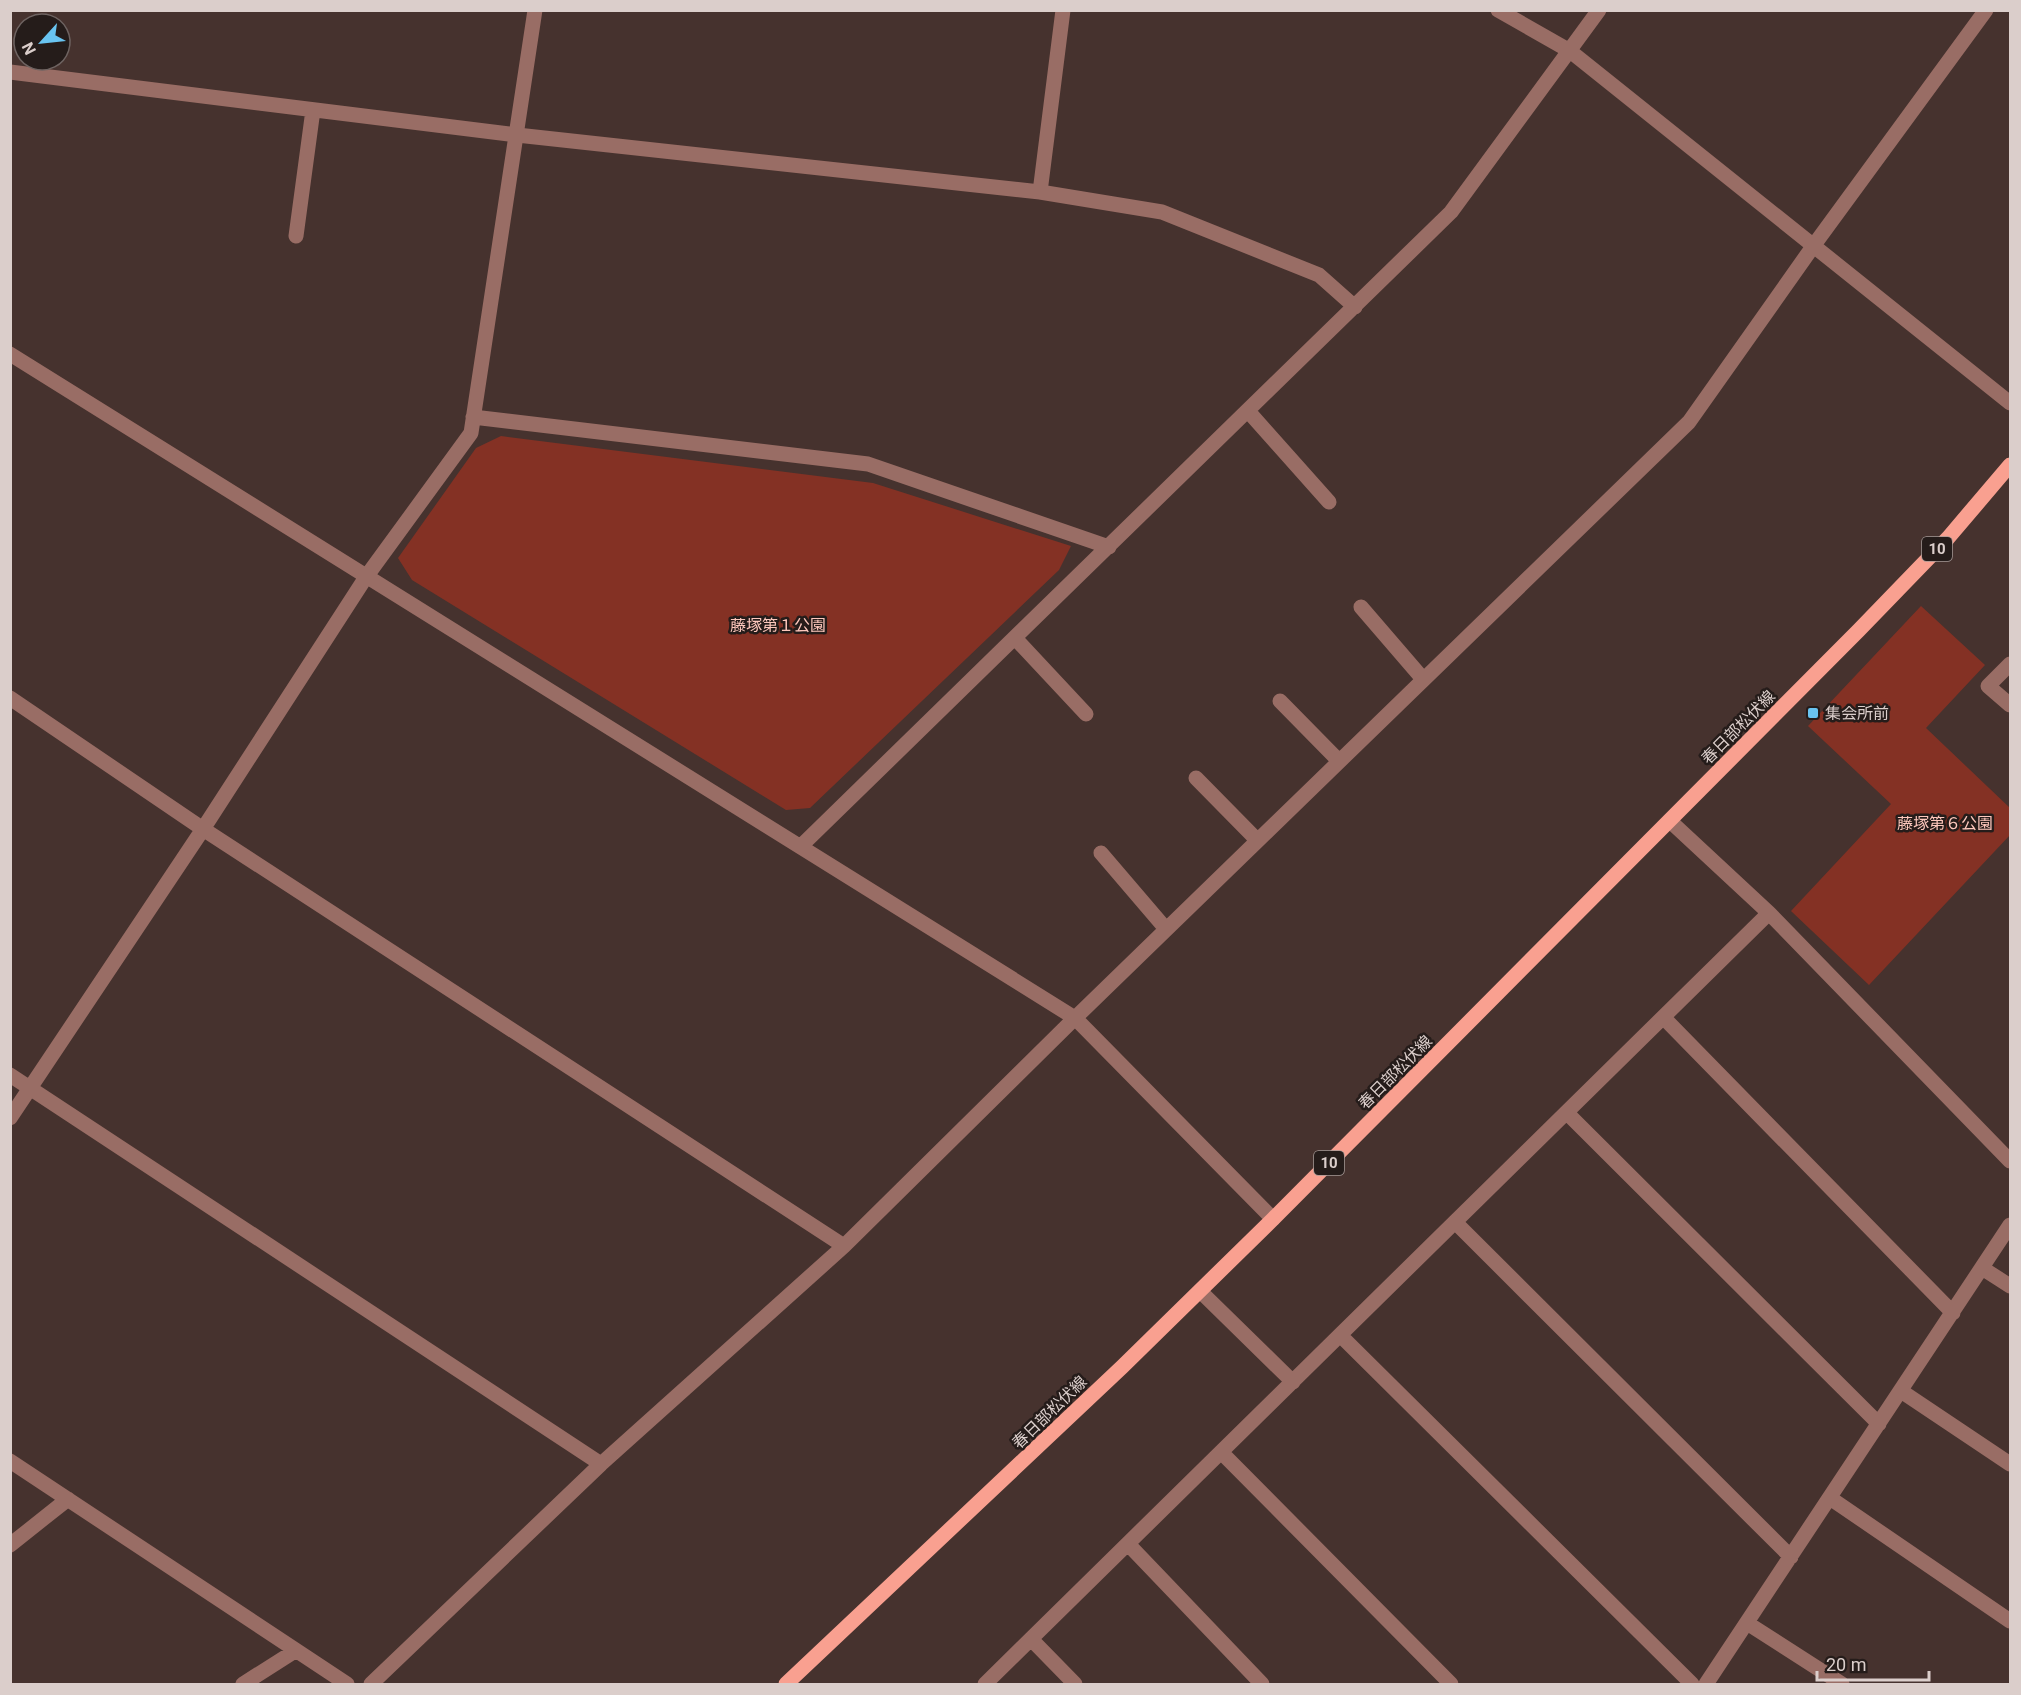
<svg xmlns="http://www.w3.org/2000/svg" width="2021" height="1695" font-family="Roboto,'Noto Sans JP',sans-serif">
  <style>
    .green { fill: #843124 }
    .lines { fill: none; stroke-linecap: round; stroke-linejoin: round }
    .minor { stroke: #996d65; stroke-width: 15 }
    .major { stroke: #f9a090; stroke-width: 15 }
    .poi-dot { fill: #69c4f1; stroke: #251c1a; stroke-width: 2 }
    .labels { text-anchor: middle; stroke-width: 5; stroke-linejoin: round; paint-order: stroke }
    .shield { fill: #251c1a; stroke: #a49996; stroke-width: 1.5 }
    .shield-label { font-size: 15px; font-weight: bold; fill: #dbcecb }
    .park-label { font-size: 16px; fill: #fec8bd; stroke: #251c1a }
    .poi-label { font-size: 16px; fill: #dbcecb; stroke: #251c1a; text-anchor: start }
    .street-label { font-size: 16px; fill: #dbcecb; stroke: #251c1a }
  </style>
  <rect width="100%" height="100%" fill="#46322e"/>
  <!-- green -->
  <path class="green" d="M 501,436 L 873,483 L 1071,546 L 1059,570 L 810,808 L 786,810 L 412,580 L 398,558 L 476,448 Z
    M 1921,606 L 1985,665 L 1926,728 L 2010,808 L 2010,835 L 1869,985 L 1791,911 L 1891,804 L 1808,726 Z"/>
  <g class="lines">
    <!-- minor -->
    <path class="minor" d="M 1498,10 L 1570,51 L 2010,403
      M 10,72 L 517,135 L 1040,192 L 1162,212 L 1319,275 L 1355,307
      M 1040,192 L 1063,10
      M 296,236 L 313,110
      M 10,354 L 1075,1018 L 1273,1219
      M 1248,411 L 1329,502
      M 473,417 L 868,464 L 1109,547
      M 1361,607 L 1423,679
      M 1015,638 L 1086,714
      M 2010,664 L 1988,686 L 2010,705
      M 10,698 L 203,829 L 844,1246
      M 1280,701 L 1339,761
      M 1196,778 L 1257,840
      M 1670,821 L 1769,913 L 2010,1161
      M 801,846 L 1451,212 L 1599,10
      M 1101,853 L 1166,929
      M 1664,1018 L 1953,1313
      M 10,1075 L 601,1464
      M 1567,1113 L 1879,1424
      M 10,1118 L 203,829 L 366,577 L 471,433 L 535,10
      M 1455,1222 L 1791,1557
      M 1982,1268 L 2010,1286
      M 1200,1291 L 1293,1382
      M 1340,1335 L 1692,1684
      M 1901,1391 L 2010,1464
      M 1221,1452 L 1451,1684
      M 10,1461 L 347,1684
      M 1830,1498 L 2010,1621
      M 1128,1544 L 1262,1684
      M 10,1545 L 68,1499
      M 1747,1623 L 1842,1684
      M 1031,1639 L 1075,1684
      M 243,1684 L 295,1651
      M 371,1684 L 601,1464 L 844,1246 L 1075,1018 L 1689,422 L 1814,245 L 1986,10
      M 985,1684 L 1769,913
      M 1706,1684 L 2010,1225"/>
    <!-- major -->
    <path class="major" d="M 786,1684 L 1122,1367 L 1273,1219 L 1859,630 L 1948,538 L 2010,465"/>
  </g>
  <!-- markers -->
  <rect class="poi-dot" x="1807" y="707" width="12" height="12" rx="3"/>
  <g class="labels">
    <!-- shield labels -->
    <g class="shield">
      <rect x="1922" y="537" width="30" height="24" rx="4.5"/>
      <rect x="1314" y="1151" width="30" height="24" rx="4.5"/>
    </g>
    <g class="shield-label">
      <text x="1937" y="554">10</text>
      <text x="1329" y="1168">10</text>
    </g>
    <!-- park labels -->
    <g class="park-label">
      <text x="778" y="631">藤塚第１公園</text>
      <text x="1945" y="829">藤塚第６公園</text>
    </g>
    <!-- poi labels -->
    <g class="poi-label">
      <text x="1825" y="719">集会所前</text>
    </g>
    <!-- street labels -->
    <g class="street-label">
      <text transform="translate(1738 727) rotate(-45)" y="6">春日部松伏線</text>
      <text transform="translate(1395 1072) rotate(-45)" y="6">春日部松伏線</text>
      <text transform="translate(1049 1412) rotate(-44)" y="6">春日部松伏線</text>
    </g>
  </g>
  <!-- border -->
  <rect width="2021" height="1695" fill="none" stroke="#dbcecb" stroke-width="24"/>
  <!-- north arrow -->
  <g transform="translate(42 42) rotate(243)"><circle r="28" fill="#251c1a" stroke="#6e6361" stroke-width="1.5"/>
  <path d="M0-4.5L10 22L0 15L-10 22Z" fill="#69c4f1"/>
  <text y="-9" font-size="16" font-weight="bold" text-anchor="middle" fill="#dbcecb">N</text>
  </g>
  <!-- scale -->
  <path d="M1817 1671v9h112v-9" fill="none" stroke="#dbcecb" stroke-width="3"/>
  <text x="1826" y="1671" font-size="18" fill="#dbcecb" stroke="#251c1a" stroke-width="4.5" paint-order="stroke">20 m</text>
</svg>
